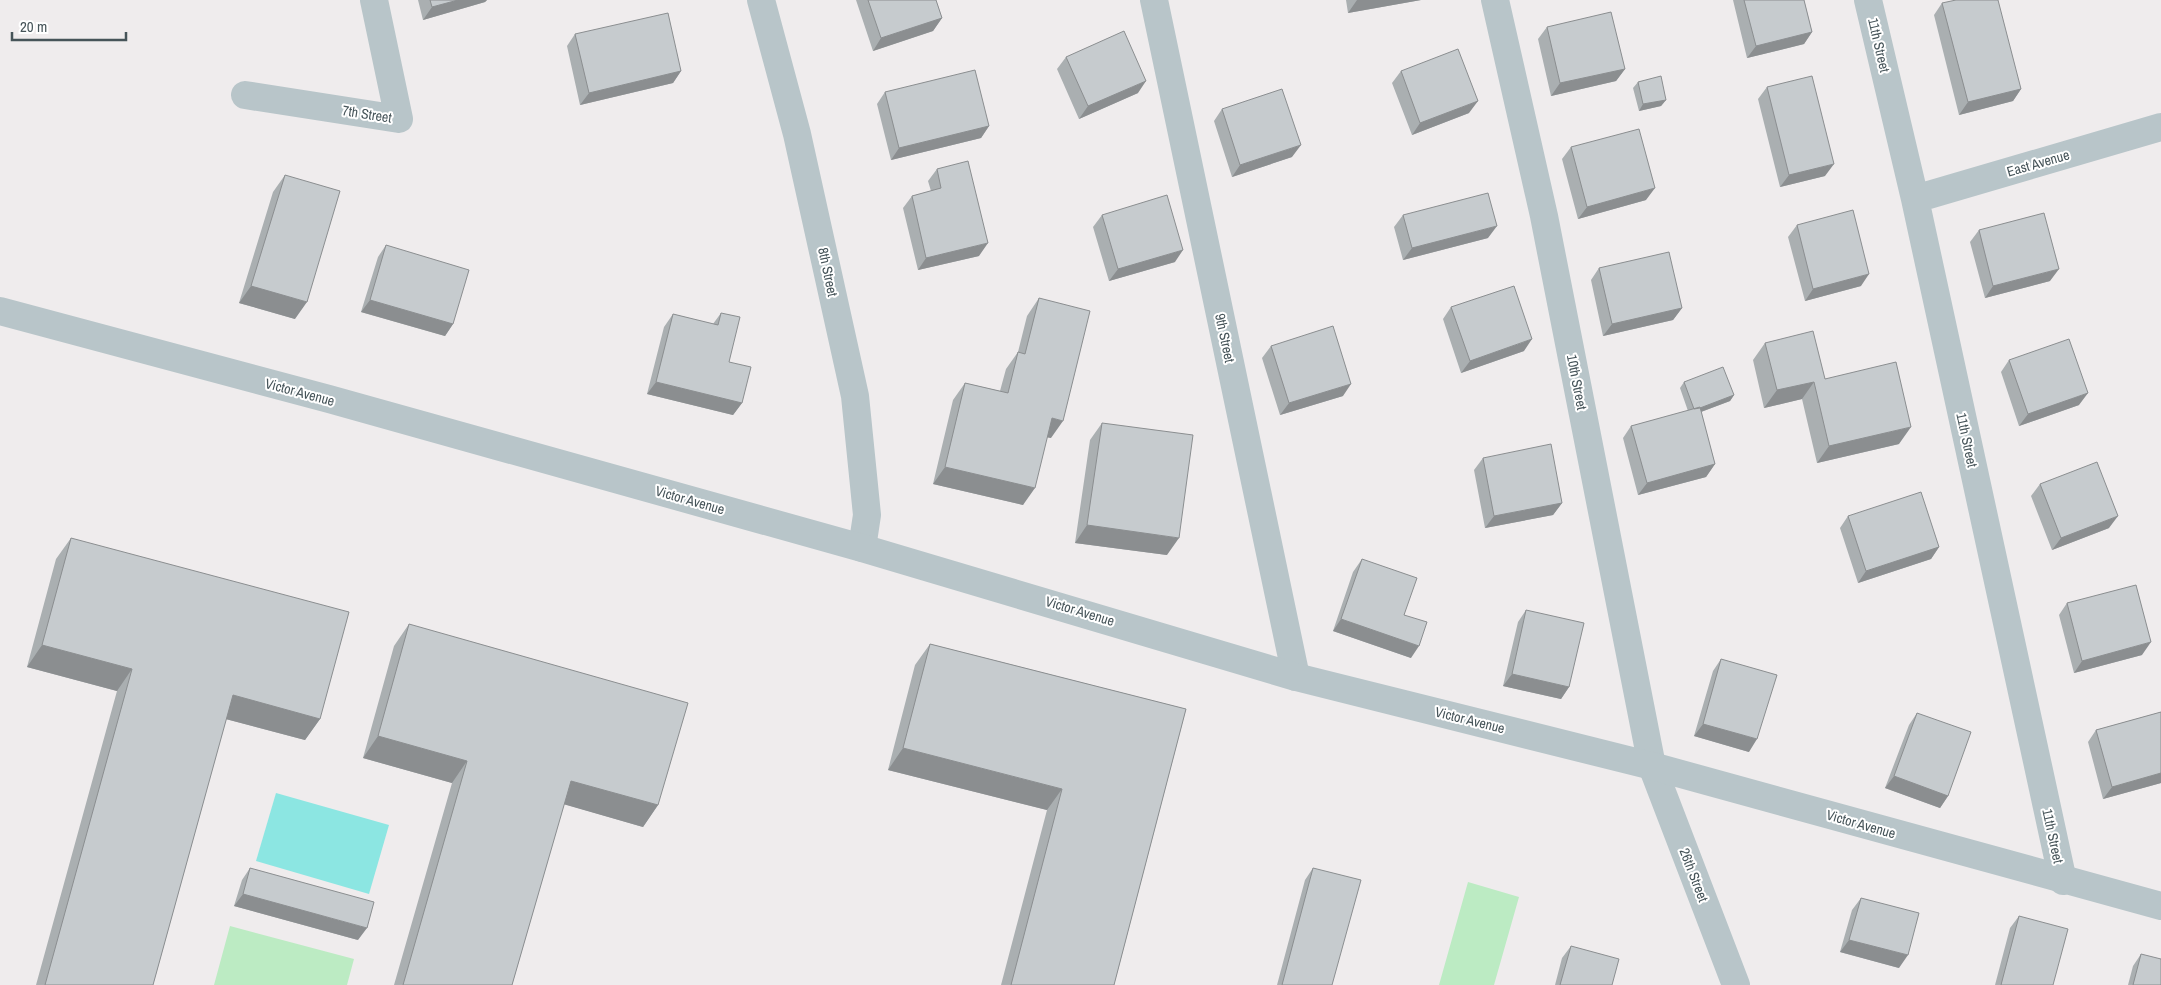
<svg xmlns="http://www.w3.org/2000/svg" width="2161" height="985" font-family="'Archivo Narrow',sans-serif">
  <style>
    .green { fill: #bcebc3 }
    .water { fill: #8ce6e2 }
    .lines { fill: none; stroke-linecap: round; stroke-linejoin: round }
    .minor { stroke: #b8c5c9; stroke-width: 28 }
    .tertiary { stroke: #b8c5c9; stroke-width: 28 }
    .wall { fill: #aaafb1 }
    .shaded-wall { fill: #8b8e90 }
    .building { fill: #c6cbce; stroke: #8b8e90 }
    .labels { text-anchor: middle; stroke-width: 4; stroke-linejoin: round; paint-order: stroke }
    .street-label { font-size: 14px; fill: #465459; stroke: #fff }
  </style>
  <rect width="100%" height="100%" fill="#efeced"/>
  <!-- green -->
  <path class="green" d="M 1468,882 L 1519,897 L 1494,985 L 1439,985 Z
    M 230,926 L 354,959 L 347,985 L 214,985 Z"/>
  <!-- water -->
  <path class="water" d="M 276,793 L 389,825 L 369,894 L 256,861 Z"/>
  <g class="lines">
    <!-- minor -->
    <path class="minor" d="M 761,0 L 797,134 L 855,396 L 867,515 L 862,548
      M 1154,0 L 1296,677
      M 1495,0 L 1544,216 L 1652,766 L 1736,985
      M 1868,0 L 1915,199 L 2063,881
      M 245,95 L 399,119 L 374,0
      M 1915,199 L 2161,127"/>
    <!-- tertiary -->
    <path class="tertiary" d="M 0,311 L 329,399 L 862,548 L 1296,677 L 1652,766 L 2161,906"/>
  </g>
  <!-- wall -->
  <path class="wall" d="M 418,0 L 487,0 L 485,2 L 423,20 Z
    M 856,0 L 936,0 L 942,18 L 933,31 L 873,51 Z
    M 1346,0 L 1421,0 L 1348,13 Z
    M 1733,0 L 1804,0 L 1812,32 L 1804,44 L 1747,58 Z
    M 1942,3 L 2021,89 L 2013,101 L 1959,115 L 1934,15 Z
    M 1547,27 L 1625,69 L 1616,81 L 1551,96 L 1538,39 Z
    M 575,34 L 681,71 L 673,83 L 580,105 L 567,46 Z
    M 1066,57 L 1138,93 L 1079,119 L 1057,69 Z
    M 1401,71 L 1469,113 L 1412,135 L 1392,83 Z
    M 1638,82 L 1666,100 L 1661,106 L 1639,111 L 1633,88 Z
    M 1767,87 L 1825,176 L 1780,187 L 1758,99 Z
    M 885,92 L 989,126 L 981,138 L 891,160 L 877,104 Z
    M 1222,109 L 1292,157 L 1232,177 L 1214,121 Z
    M 1571,147 L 1646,200 L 1578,219 L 1562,159 Z
    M 937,169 L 979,256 L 918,270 L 903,208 L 912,196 L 931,191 L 928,181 Z
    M 285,175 L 295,319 L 239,303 L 273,192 Z
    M 1102,215 L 1175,262 L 1109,281 L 1093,227 Z
    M 1403,215 L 1488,238 L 1403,260 L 1394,227 Z
    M 1797,225 L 1861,286 L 1805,301 L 1788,237 Z
    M 1979,230 L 2050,281 L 1985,298 L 1970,242 Z
    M 386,245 L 453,324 L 445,336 L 361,312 L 378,257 Z
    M 1599,268 L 1682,308 L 1673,320 L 1603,336 L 1591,280 Z
    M 1039,298 L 1051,438 L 1047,437 L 1023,505 L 933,484 L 953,400 L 965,383 L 1000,391 L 1006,369 L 1018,352 L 1027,316 Z
    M 1451,307 L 1524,351 L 1461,373 L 1443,319 Z
    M 721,313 L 729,362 L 742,403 L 733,415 L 647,394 L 664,327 L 673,314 L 713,324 Z
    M 1765,343 L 1825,379 L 1899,444 L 1817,463 L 1802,399 L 1764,408 L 1753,360 Z
    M 1271,346 L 1343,396 L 1280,415 L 1262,358 Z
    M 2009,360 L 2079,405 L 2019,426 L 2001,372 Z
    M 1684,382 L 1734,395 L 1730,401 L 1701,412 L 1715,464 L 1706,477 L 1638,495 L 1623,438 L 1631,426 L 1688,411 L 1680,388 Z
    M 1102,423 L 1167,555 L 1075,543 L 1090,440 Z
    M 1483,458 L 1562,503 L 1553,515 L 1485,528 L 1474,470 Z
    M 2040,484 L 2109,528 L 2052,550 L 2031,496 Z
    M 1848,516 L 1939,547 L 1931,559 L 1858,583 L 1840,528 Z
    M 71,538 L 320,719 L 305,740 L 226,719 L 153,985 L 36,985 L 117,691 L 27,667 L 56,559 Z
    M 1362,559 L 1404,615 L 1411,658 L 1333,631 L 1353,572 Z
    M 2067,603 L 2142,655 L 2074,673 L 2059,615 Z
    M 1526,610 L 1569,687 L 1561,699 L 1503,686 L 1518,622 Z
    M 409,624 L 658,805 L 643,827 L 564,804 L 512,985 L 394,985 L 452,783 L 363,758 L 394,646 Z
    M 930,644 L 1186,709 L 1114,985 L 1001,985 L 1047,810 L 888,770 L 915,665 Z
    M 1721,659 L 1749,752 L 1694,736 L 1713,671 Z
    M 2161,712 L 2161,783 L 2103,799 L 2088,742 L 2096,730 Z
    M 1917,713 L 1948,796 L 1940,808 L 1885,788 L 1909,725 Z
    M 250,868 L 358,940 L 234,906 L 242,880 Z
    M 1313,868 L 1332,985 L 1277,985 L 1305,880 Z
    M 1861,898 L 1899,968 L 1840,952 L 1852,910 Z
    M 2019,916 L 2053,985 L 1995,985 L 2010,928 Z
    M 1571,946 L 1612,985 L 1555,985 L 1562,958 Z
    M 2141,954 L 2161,985 L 2128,985 L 2133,966 Z"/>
  <!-- shaded-wall -->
  <path class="shaded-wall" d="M 458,0 L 487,0 L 485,2 L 423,20 L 432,7 Z
    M 1357,0 L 1421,0 L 1348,13 Z
    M 942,18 L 933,31 L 873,51 L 881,38 Z
    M 1812,32 L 1804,44 L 1747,58 L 1756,46 Z
    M 1625,69 L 1616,81 L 1551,96 L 1560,83 Z
    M 681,71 L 673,83 L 580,105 L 589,93 Z
    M 1146,81 L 1138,93 L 1079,119 L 1088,106 Z
    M 2021,89 L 2013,101 L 1959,115 L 1968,102 Z
    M 1666,100 L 1661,106 L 1639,111 L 1643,104 Z
    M 1478,101 L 1469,113 L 1412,135 L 1420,123 Z
    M 989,126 L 981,138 L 891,160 L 899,148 Z
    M 1301,145 L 1292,157 L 1232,177 L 1240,165 Z
    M 1834,164 L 1825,176 L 1780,187 L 1789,175 Z
    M 1655,188 L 1646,200 L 1578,219 L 1587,207 Z
    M 1497,226 L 1488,238 L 1403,260 L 1412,248 Z
    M 988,243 L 979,256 L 918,270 L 926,258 Z
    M 1183,250 L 1175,262 L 1109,281 L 1118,269 Z
    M 2059,269 L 2050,281 L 1985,298 L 1993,286 Z
    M 1869,274 L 1861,286 L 1805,301 L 1813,289 Z
    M 251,286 L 307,302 L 295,319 L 239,303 Z
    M 370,300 L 453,324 L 445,336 L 361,312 Z
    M 1682,308 L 1673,320 L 1603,336 L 1612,324 Z
    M 1532,339 L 1524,351 L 1461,373 L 1470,361 Z
    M 656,382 L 742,403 L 733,415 L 647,394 Z
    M 1814,382 L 1802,399 L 1764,408 L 1777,390 Z
    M 1351,384 L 1343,396 L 1280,415 L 1289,403 Z
    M 2088,393 L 2079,405 L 2019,426 L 2028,414 Z
    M 1734,395 L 1730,401 L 1690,416 L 1695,410 Z
    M 1052,418 L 1063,421 L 1051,438 L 1040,436 Z
    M 1911,427 L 1899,444 L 1817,463 L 1829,446 Z
    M 1715,464 L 1706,477 L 1638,495 L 1647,483 Z
    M 945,467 L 1035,488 L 1023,505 L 933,484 Z
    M 1562,503 L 1553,515 L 1485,528 L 1494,516 Z
    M 2118,516 L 2109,528 L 2052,550 L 2061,538 Z
    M 1087,525 L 1179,538 L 1167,555 L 1075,543 Z
    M 1939,547 L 1931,559 L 1858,583 L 1866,571 Z
    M 1341,619 L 1419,646 L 1411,658 L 1333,631 Z
    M 2151,642 L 2142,655 L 2074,673 L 2082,661 Z
    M 42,645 L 132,669 L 117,691 L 27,667 Z
    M 1512,674 L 1569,687 L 1561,699 L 1503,686 Z
    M 233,695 L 320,719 L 305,740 L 218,717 Z
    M 1703,724 L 1757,739 L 1749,752 L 1694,736 Z
    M 378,736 L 467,761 L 452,783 L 363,758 Z
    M 903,748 L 1062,789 L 1047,810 L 888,770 Z
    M 2161,773 L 2161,783 L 2103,799 L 2112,787 Z
    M 1894,776 L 1948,796 L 1940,808 L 1885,788 Z
    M 571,781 L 658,805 L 643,827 L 556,802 Z
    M 243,894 L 367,928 L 358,940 L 234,906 Z
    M 1849,940 L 1908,955 L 1899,968 L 1840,952 Z"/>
  <!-- building -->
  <path class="building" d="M 430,0 L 458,0 L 432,7 Z
    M 868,0 L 936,0 L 942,18 L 881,38 Z
    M 1744,0 L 1804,0 L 1812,32 L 1756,46 Z
    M 1956,0 L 1998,0 L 2021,89 L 1968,102 L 1942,3 Z
    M 1611,12 L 1625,69 L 1560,83 L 1547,27 Z
    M 668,13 L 681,71 L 589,93 L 575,34 Z
    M 1124,31 L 1146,81 L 1088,106 L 1066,57 Z
    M 1458,49 L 1478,101 L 1420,123 L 1401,71 Z
    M 975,70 L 989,126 L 899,148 L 885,92 Z
    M 1661,76 L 1666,100 L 1643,104 L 1638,82 Z
    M 1812,76 L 1834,164 L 1789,175 L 1767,87 Z
    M 1282,89 L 1301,145 L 1240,165 L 1222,109 Z
    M 1639,129 L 1655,188 L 1587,207 L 1571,147 Z
    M 968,161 L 988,243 L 926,258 L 912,196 L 941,188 L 937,169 Z
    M 285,175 L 340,191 L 307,302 L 251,286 Z
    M 1488,193 L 1497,226 L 1412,248 L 1403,215 Z
    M 1167,195 L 1183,250 L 1118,269 L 1102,215 Z
    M 1853,210 L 1869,274 L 1813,289 L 1797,225 Z
    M 2044,213 L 2059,269 L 1993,286 L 1979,230 Z
    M 386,245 L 469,270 L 453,324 L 370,300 Z
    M 1669,252 L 1682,308 L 1612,324 L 1599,268 Z
    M 1514,286 L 1532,339 L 1470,361 L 1451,307 Z
    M 1039,298 L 1090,311 L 1063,421 L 1052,418 L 1035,488 L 945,467 L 965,383 L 1008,393 L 1018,352 L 1025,354 Z
    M 721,313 L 740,317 L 729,362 L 751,367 L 742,403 L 656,382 L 673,314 L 718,325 Z
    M 1333,326 L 1351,384 L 1289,403 L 1271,346 Z
    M 1813,331 L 1825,379 L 1896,362 L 1911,427 L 1829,446 L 1814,382 L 1777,390 L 1765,343 Z
    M 2069,339 L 2088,393 L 2028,414 L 2009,360 Z
    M 1723,367 L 1734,395 L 1700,408 L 1694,409 L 1684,382 Z
    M 1700,407 L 1715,464 L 1647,483 L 1631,426 Z
    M 1102,423 L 1193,435 L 1179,538 L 1087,525 Z
    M 1551,444 L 1562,503 L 1494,516 L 1483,458 Z
    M 2097,462 L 2118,516 L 2061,538 L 2040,484 Z
    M 1921,492 L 1939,547 L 1866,571 L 1848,516 Z
    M 71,538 L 349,612 L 320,719 L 233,695 L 153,985 L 45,985 L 132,669 L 42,645 Z
    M 1362,559 L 1417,578 L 1404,615 L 1427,622 L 1419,646 L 1341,619 Z
    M 2136,585 L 2151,642 L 2082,661 L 2067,603 Z
    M 1526,610 L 1584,623 L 1569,687 L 1512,674 Z
    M 409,624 L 688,703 L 658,805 L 571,781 L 512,985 L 403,985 L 467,761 L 378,736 Z
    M 930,644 L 1186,709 L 1114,985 L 1011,985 L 1062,789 L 903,748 Z
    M 1721,659 L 1777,675 L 1757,739 L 1703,724 Z
    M 2161,712 L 2161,773 L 2112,787 L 2096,730 Z
    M 1917,713 L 1971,732 L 1948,796 L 1894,776 Z
    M 250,868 L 374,902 L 367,928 L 243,894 Z
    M 1313,868 L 1361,880 L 1332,985 L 1282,985 Z
    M 1861,898 L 1919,913 L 1908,955 L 1849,940 Z
    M 2019,916 L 2068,929 L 2053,985 L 2001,985 Z
    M 1571,946 L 1619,959 L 1612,985 L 1560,985 Z
    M 2141,954 L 2161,959 L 2161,985 L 2133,985 Z"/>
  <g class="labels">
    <!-- street labels -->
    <g class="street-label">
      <text transform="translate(1879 45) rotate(77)" y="5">11th Street</text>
      <text transform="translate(367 114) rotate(9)" y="5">7th Street</text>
      <text transform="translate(2038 163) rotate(-16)" y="5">East Avenue</text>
      <text transform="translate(828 272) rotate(78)" y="5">8th Street</text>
      <text transform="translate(1225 338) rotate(78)" y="5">9th Street</text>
      <text transform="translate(1577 382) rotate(79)" y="5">10th Street</text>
      <text transform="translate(300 392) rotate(15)" y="5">Victor Avenue</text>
      <text transform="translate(1967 440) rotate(78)" y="5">11th Street</text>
      <text transform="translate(690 500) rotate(16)" y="5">Victor Avenue</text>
      <text transform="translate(1080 611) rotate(17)" y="5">Victor Avenue</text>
      <text transform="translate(1470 720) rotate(14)" y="5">Victor Avenue</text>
      <text transform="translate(1861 824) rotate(16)" y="5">Victor Avenue</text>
      <text transform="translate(2053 836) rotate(78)" y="5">11th Street</text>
      <text transform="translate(1694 875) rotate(69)" y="5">26th Street</text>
    </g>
  </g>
  <!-- scale -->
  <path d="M12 32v8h114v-8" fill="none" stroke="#465459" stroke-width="2.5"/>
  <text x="20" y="32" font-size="15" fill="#465459" stroke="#ffffff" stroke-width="4" paint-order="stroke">20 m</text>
</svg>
